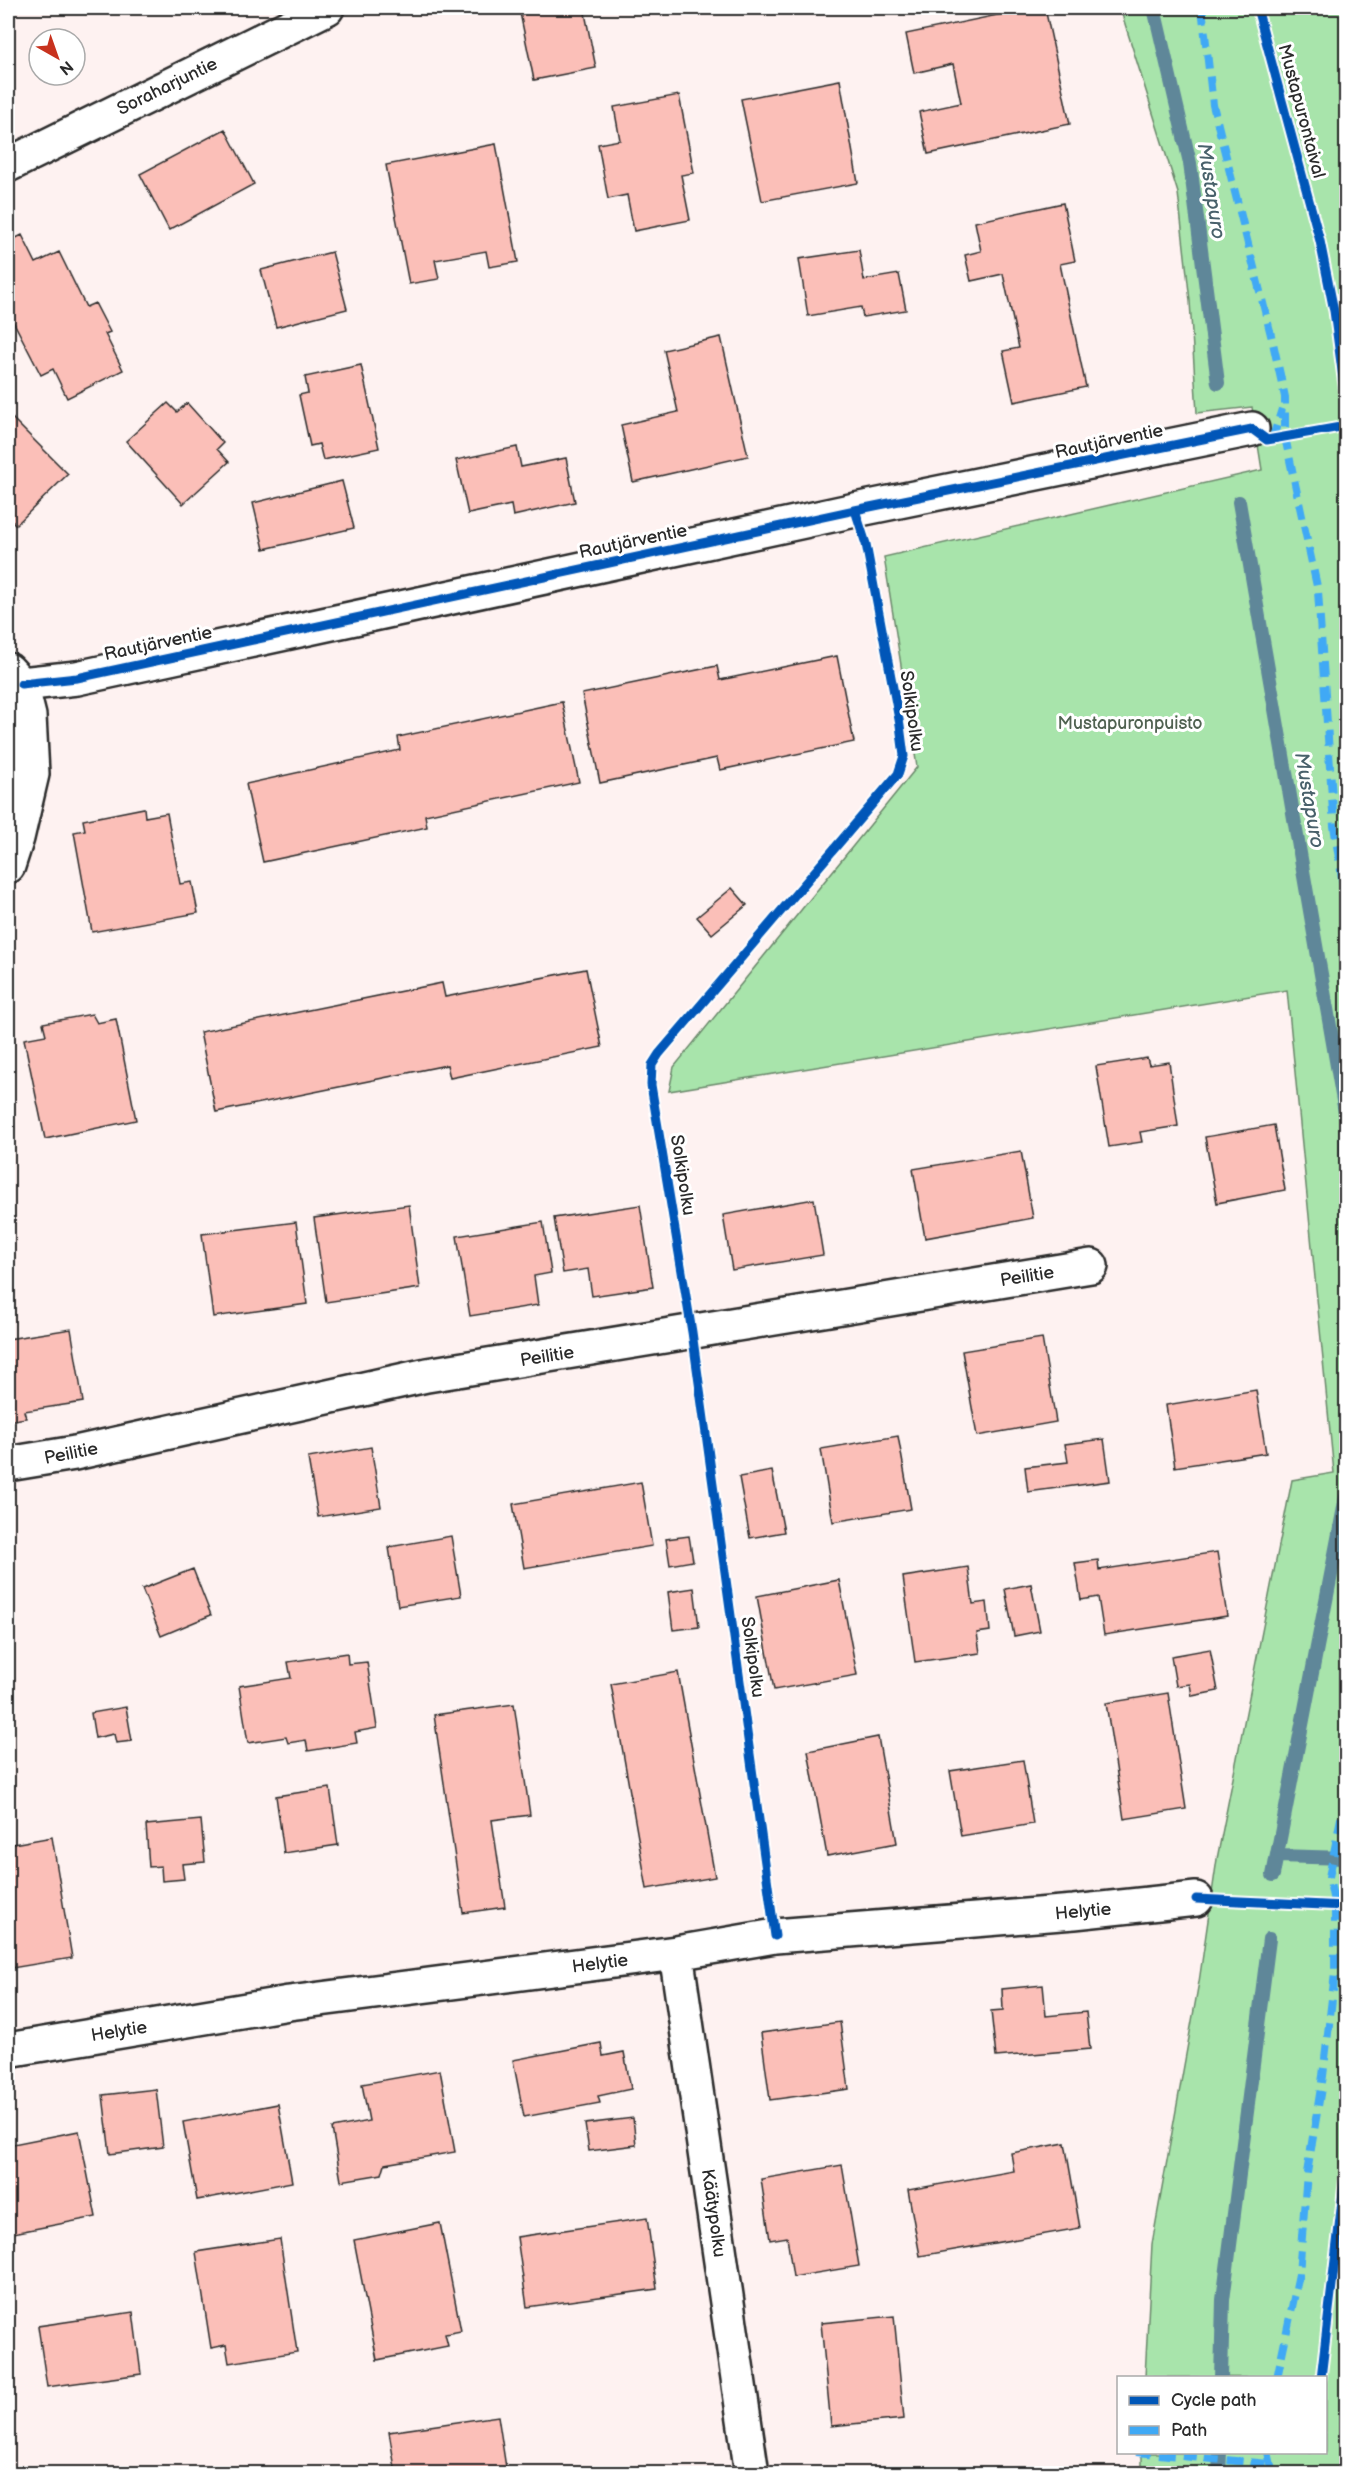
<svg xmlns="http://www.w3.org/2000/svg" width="1354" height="2481" font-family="'Balsamiq Sans',sans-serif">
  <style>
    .green { fill: #a8e4ab; stroke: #6a886b; stroke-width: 1.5 }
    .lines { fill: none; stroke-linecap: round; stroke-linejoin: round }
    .stream { stroke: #5f8799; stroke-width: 14 }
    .building { fill: #fbbfb8; stroke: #2b2b2b; stroke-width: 1.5 }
    .minor-casing { stroke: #2b2b2b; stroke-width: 38 }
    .minor { stroke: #fff; stroke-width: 33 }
    .quiet { stroke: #3fa9f5; stroke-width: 8; stroke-dasharray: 15 8; stroke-linecap: butt }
    .cycleway-casing { stroke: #fff; stroke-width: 13 }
    .cycleway { stroke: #0057b8; stroke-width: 9 }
    .labels { text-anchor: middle; stroke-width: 6; stroke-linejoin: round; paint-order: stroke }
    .street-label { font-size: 18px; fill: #2b2b2b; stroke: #fff }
    .park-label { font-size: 18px; fill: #506251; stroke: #fff }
    .water-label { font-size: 20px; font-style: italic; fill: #49616b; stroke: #fff }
  </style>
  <rect width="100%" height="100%" fill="#fef2f1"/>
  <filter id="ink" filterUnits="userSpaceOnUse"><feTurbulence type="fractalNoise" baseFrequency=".0167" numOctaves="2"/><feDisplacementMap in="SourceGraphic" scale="12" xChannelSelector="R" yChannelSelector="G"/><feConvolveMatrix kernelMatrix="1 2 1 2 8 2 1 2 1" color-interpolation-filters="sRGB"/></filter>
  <g filter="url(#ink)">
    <!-- green -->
    <path class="green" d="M 1120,8 L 1346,8 L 1346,2473 L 1142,2473 L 1142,2453 L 1326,2452 L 1326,2378 L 1145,2377 L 1152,2244 L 1199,1982 L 1217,1859 L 1292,1480 L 1334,1473 L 1287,990 L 669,1091 L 674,1067 L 917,767 L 884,557 L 1262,470 L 1252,407 L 1197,413 L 1190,301 L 1178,193 Z"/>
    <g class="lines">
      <!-- stream -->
      <path class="stream" d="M 1154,8 L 1190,163 L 1218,383
        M 1239,502 L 1346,1118 L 1346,1176
        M 1277,1856 L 1346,1858
        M 1273,1875 L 1346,1497
        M 1221,2378 L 1223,2300 L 1269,1939
        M 1219,2474 L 1220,2452"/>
    </g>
    <!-- building -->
    <path class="building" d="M 519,8 L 584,8 L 596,68 L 534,80 Z
      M 1031,8 L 1045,8 L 1070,124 L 928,154 L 919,112 L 961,103 L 953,64 L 914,73 L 906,34 Z
      M 840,80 L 858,183 L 762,201 L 741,99 Z
      M 679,95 L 694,173 L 681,175 L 690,220 L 634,231 L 627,195 L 608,199 L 598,144 L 620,140 L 614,107 Z
      M 225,129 L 254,184 L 169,230 L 140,174 Z
      M 496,144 L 518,262 L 489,267 L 486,251 L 435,260 L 439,279 L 409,284 L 386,165 Z
      M 1063,203 L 1075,261 L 1060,264 L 1086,387 L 1014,402 L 1003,351 L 1019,348 L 1003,274 L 971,281 L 965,255 L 981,251 L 975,222 Z
      M 22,235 L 36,263 L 59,252 L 86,307 L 95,303 L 110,332 L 105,334 L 123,370 L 67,398 L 53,369 L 41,375 L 12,319 L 8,321 L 8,242 Z
      M 859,250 L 864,280 L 899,274 L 906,310 L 863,317 L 861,307 L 808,316 L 799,259 Z
      M 332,252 L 347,309 L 276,327 L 261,270 Z
      M 721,337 L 748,456 L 633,482 L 621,425 L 678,412 L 664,350 Z
      M 361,365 L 379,448 L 323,460 L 319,444 L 310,446 L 299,395 L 308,393 L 305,377 Z
      M 168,403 L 177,412 L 187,403 L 223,443 L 217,449 L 229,462 L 183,504 L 126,441 Z
      M 8,414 L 68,474 L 16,525 L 8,517 Z
      M 517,447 L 521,467 L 566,458 L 575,502 L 513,516 L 511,505 L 468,514 L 456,460 Z
      M 342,481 L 354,528 L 264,549 L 253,503 Z
      M 837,656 L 854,742 L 720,770 L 717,758 L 600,783 L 582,694 L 717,666 L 720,680 Z
      M 562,702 L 579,782 L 425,815 L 427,827 L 263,862 L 246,784 L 400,750 L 398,737 Z
      M 144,808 L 145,817 L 167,813 L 180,884 L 192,882 L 198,913 L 92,932 L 74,832 L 85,830 L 83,820 Z
      M 732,888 L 747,905 L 712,934 L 697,917 Z
      M 586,969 L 602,1047 L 450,1078 L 447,1065 L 216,1112 L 200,1032 L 442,983 L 445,997 Z
      M 92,1014 L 97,1023 L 116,1019 L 136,1120 L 45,1139 L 24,1039 L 46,1035 L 43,1023 Z
      M 1147,1058 L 1149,1065 L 1169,1062 L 1178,1126 L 1140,1132 L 1142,1142 L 1109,1147 L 1096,1066 Z
      M 1274,1125 L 1285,1190 L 1217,1203 L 1205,1137 Z
      M 1021,1151 L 1033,1218 L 925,1238 L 913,1169 Z
      M 814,1199 L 823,1255 L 732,1270 L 723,1215 Z
      M 409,1205 L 420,1288 L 326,1302 L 314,1218 Z
      M 640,1205 L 653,1287 L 592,1296 L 588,1269 L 563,1273 L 554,1218 Z
      M 296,1222 L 307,1304 L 213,1317 L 202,1234 Z
      M 543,1222 L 551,1273 L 534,1276 L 538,1305 L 470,1316 L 457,1236 Z
      M 71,1329 L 83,1402 L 24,1411 L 26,1418 L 8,1421 L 8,1339 Z
      M 1042,1338 L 1056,1422 L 977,1436 L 962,1351 Z
      M 1256,1390 L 1266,1453 L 1175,1467 L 1166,1405 Z
      M 898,1436 L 911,1509 L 833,1522 L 821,1449 Z
      M 1104,1439 L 1110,1481 L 1028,1492 L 1025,1467 L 1068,1462 L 1065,1444 Z
      M 371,1447 L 381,1507 L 318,1517 L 308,1458 Z
      M 772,1471 L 784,1532 L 750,1538 L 739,1477 Z
      M 641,1482 L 652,1546 L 524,1568 L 513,1504 Z
      M 451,1536 L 461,1596 L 398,1606 L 389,1547 Z
      M 689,1536 L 693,1561 L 670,1565 L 666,1539 Z
      M 1217,1552 L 1227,1616 L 1104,1635 L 1098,1597 L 1081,1600 L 1075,1563 L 1098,1560 L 1099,1570 Z
      M 968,1567 L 973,1604 L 987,1602 L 990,1631 L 977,1633 L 980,1653 L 915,1662 L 903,1577 Z
      M 193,1569 L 211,1615 L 161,1636 L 142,1589 Z
      M 839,1580 L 857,1675 L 774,1690 L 757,1596 Z
      M 1031,1584 L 1040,1631 L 1014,1636 L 1005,1589 Z
      M 694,1588 L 699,1627 L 673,1630 L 668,1592 Z
      M 1210,1649 L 1218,1691 L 1192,1696 L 1190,1684 L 1176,1686 L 1171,1656 Z
      M 347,1653 L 348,1664 L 367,1662 L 377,1728 L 355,1732 L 357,1743 L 308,1751 L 306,1740 L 288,1743 L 286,1737 L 248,1743 L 239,1686 L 291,1678 L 288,1662 Z
      M 678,1672 L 715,1877 L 647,1889 L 611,1684 Z
      M 1168,1693 L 1186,1809 L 1124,1819 L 1106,1703 Z
      M 514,1704 L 530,1815 L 492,1820 L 505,1907 L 463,1913 L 434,1715 Z
      M 126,1707 L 132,1741 L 116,1743 L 114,1734 L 95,1738 L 91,1713 Z
      M 878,1737 L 897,1843 L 827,1856 L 808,1751 Z
      M 1023,1760 L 1033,1824 L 961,1836 L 950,1771 Z
      M 330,1788 L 338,1845 L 284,1853 L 276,1796 Z
      M 201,1820 L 205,1862 L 182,1864 L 184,1879 L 162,1881 L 161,1866 L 149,1867 L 146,1825 Z
      M 52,1837 L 72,1958 L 12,1968 L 8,1943 L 8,1845 Z
      M 1043,1985 L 1046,2016 L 1086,2012 L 1090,2049 L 996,2057 L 991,2011 L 1003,2010 L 1002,1989 Z
      M 840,2022 L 849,2089 L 770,2100 L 761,2033 Z
      M 601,2043 L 603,2056 L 624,2052 L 631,2089 L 598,2096 L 600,2103 L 524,2117 L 513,2060 Z
      M 440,2070 L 455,2152 L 385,2164 L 382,2174 L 341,2181 L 332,2128 L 369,2121 L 362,2084 Z
      M 156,2089 L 163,2147 L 110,2154 L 103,2095 Z
      M 278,2104 L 292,2182 L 197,2200 L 183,2122 Z
      M 633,2118 L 636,2145 L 589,2151 L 585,2124 Z
      M 79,2131 L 96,2217 L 8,2234 L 8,2145 Z
      M 1065,2143 L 1080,2228 L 920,2256 L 908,2190 L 1014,2171 L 1011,2153 Z
      M 842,2165 L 859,2266 L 793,2277 L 787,2237 L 770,2240 L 761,2179 Z
      M 647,2218 L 657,2289 L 527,2307 L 517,2237 Z
      M 440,2223 L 461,2331 L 445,2334 L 448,2346 L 377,2360 L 354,2240 Z
      M 280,2239 L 297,2352 L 229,2363 L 226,2345 L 211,2348 L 196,2252 Z
      M 133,2312 L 141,2374 L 47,2387 L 38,2326 Z
      M 894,2316 L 904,2419 L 831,2426 L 821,2323 Z
      M 498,2416 L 507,2474 L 396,2474 L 389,2432 Z"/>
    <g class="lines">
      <!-- minor casing -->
      <g class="minor-casing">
        <path id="minor" d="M 8,165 L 327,8
          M 8,670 L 21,684 L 29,716 L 32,774 L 17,838 L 8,866
          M 21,684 L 77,678 L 855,510 L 1252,429
          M 8,1464 L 75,1453 L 427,1375 L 1091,1266
          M 676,1953 L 752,2474
          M 8,2050 L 289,2003 L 676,1953 L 775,1936 L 1074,1912 L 1196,1899"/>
      </g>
      <!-- minor -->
      <use href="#minor" class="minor"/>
      <!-- quiet -->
      <path class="quiet" d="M 1202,8 L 1213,105 L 1273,343 L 1285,397 L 1285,437 L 1318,591 L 1334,826 L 1346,903
        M 1272,440 L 1282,409
        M 1277,2378 L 1299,2274 L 1307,2173 L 1323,2076 L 1335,1973 L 1335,1907 L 1329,1877 L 1346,1794
        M 1136,2452 L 1269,2464
        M 1268,2452 L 1273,2474"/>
      <!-- cycleway casing -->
      <g class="cycleway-casing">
        <path id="cycleway" d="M 1257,8 L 1320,241 L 1334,311 L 1346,401
          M 21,684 L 77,678 L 855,510 L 1252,429 L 1267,440 L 1346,426
          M 1196,1899 L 1346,1906
          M 775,1936 L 692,1332 L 651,1085 L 652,1065 L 659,1054 L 898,774 L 904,756 L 900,725 L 866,544 L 855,510
          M 1321,2378 L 1346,2167"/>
      </g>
      <!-- cycleway -->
      <use href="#cycleway" class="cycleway"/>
    </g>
  </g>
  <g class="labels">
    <!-- street labels -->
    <g class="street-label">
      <text transform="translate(167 86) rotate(-26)" y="6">Soraharjuntie</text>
      <text transform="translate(1302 111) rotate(75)" y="6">Mustapurontaival</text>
      <text transform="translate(1109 441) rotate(-12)" y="6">Rautjärventie</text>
      <text transform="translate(633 541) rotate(-12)" y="6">Rautjärventie</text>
      <text transform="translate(158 643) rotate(-12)" y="6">Rautjärventie</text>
      <text transform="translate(912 711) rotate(82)" y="6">Solkipolku</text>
      <text transform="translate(683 1175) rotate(81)" y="6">Solkipolku</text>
      <text transform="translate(1027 1276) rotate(-9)" y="6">Peilitie</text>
      <text transform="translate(547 1356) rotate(-9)" y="6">Peilitie</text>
      <text transform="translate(71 1453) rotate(-11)" y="6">Peilitie</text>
      <text transform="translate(753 1657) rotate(82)" y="6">Solkipolku</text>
      <text transform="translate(1083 1911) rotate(-5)" y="6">Helytie</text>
      <text transform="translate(600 1963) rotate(-7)" y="6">Helytie</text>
      <text transform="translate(119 2031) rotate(-9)" y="6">Helytie</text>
      <text transform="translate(714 2213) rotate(82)" y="6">Käätypolku</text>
    </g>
    <!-- park labels -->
    <g class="park-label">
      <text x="1130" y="729">Mustapuronpuisto</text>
    </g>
    <!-- water labels -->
    <g class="water-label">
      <text transform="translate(1212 191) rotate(81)" y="7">Mustapuro</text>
      <text transform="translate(1310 800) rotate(80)" y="7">Mustapuro</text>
    </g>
  </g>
  <!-- margin -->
  <rect width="1354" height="2481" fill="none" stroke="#fff" stroke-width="30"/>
  <rect x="15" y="15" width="1324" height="2451" fill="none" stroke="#2b2b2b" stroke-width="2" filter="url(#ink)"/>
  <!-- legend -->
  <rect x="1117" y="2376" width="210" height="78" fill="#ffffff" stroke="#aaaaaa" stroke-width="1.5"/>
  <rect x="1129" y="2396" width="30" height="9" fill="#0057b8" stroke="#aaaaaa" stroke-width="1.5"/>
  <text x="1171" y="2406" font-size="18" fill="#2b2b2b">Cycle path</text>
  <rect x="1129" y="2426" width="30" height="9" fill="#3fa9f5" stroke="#aaaaaa" stroke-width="1.5"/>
  <text x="1171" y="2436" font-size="18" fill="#2b2b2b">Path</text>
  <!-- north arrow -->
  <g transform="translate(57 57) rotate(140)"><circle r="28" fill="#ffffff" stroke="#aaaaaa" stroke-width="1.5"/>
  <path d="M0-4.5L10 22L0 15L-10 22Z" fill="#c8321e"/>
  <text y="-9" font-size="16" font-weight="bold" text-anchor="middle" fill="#2b2b2b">N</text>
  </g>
</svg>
